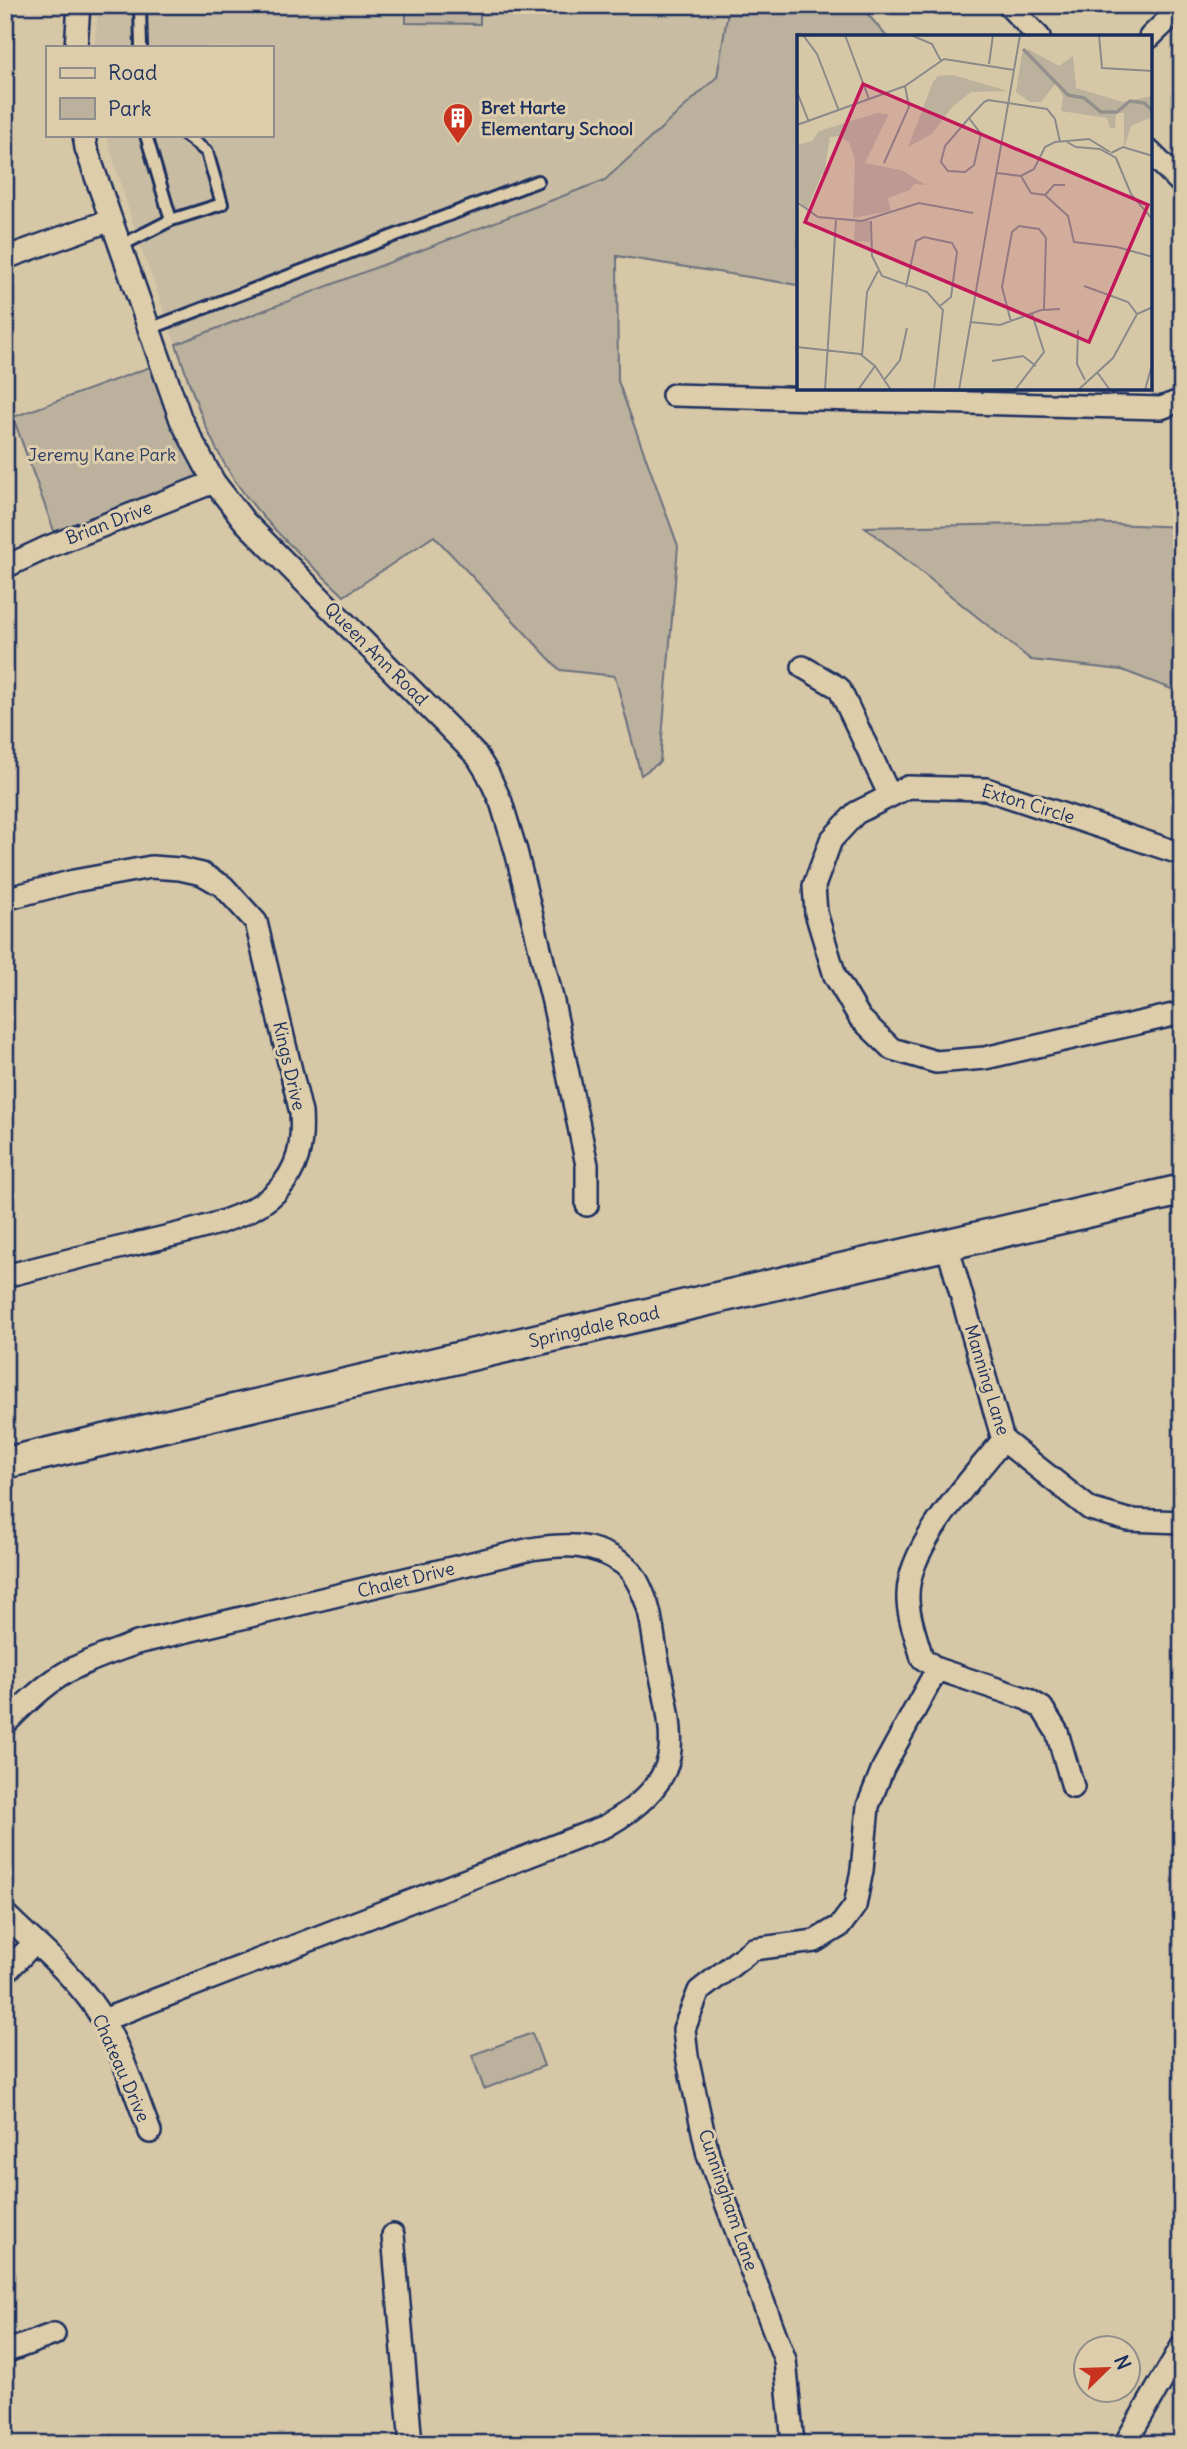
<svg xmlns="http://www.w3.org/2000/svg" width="1187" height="2449" font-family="Delius,sans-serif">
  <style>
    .built { fill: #c8bca2 }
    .green { fill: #bbb19d; stroke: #6b707e; stroke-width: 2 }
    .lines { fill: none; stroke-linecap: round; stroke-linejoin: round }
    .lane-casing { stroke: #1b2f5e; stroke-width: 16 }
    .street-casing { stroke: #1b2f5e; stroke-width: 26 }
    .secondary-casing { stroke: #1b2f5e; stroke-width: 35 }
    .lane { stroke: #decdaa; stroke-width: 10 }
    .street { stroke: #decdaa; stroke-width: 21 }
    .secondary { stroke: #decdaa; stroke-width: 30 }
    .labels { text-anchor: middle; stroke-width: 6; stroke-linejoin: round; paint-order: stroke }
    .poi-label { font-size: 18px; font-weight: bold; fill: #1b2f5e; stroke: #decdaa; text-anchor: start }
    .park-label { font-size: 18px; fill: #2b3c64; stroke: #decdaa }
    .street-label { font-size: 18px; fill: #1b2f5e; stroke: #decdaa }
    .inset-river { fill: none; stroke: #94918d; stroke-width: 3.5 }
    .inset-road { fill: none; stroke: #8b8a8a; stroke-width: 2 }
    .view { fill: #c2185b; fill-opacity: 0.15; stroke: #c2185b; stroke-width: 3.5 }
    .inset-edge { fill: none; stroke: #1b2f5e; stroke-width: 3.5 }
  </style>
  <rect width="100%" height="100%" fill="#d6c7a7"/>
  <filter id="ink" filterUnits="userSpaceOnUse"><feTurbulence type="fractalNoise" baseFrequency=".0143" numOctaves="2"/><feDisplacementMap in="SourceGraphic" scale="14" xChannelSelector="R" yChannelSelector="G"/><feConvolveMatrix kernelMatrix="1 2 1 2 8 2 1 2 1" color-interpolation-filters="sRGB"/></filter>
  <g filter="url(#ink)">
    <!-- built -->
    <path class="built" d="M 99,5 L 729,5 L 717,77 L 605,180 L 404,258 L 235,482 L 210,437 L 197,403 L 135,230 L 106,135 L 271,135 L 271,47 L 94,47 Z"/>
    <!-- green -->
    <path class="green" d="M 406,5 L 480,5 L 480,24 L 406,23 Z
      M 729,5 L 860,5 L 887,37 L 799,37 L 798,285 L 617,256 L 618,381 L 678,546 L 660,762 L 641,775 L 615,676 L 560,670 L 434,536 L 344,596 C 311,564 274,533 246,496 C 211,452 194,397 176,344 L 605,180 L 717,77 Z
      M 161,363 L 214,482 L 58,542 L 13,417 Z
      M 1087,523 L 1182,527 L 1182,693 L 1122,670 L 1031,660 L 865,527 Z
      M 532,2033 L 544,2066 L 484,2089 L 472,2055 Z"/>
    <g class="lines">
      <!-- lane casing -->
      <g class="lane-casing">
        <path id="lane" d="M 123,5 L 140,7 L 141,47
          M 146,135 L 171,220
          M 120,246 L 171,220 L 222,204 L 207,152 L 185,135
          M 149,329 L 538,181"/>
      </g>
      <!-- street casing -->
      <g class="street-casing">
        <path id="street" d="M 1008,5 L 1039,37
          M 1150,37 L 1182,6
          M 76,47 L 79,5
          M 84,135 L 86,148 L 181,420 L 214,482 L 245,522 L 477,756 L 488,774 L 501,802 L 516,851 L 553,1002 L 587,1165 L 587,1205
          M 1150,152 L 1182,184
          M 5,258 L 111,220
          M 673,395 L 1161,408 L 1182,400
          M 5,567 L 48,547 L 214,482
          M 803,667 L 839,688 L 890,796
          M 1182,854 L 986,789 L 908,787 L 856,813 L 831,840 L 814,886 L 816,913 L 835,976 L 860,1018 L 892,1049 L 936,1062 L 985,1058 L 1182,1013
          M 5,899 L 74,881 L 151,867 L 180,869 L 202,874 L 223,886 L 256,922 L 301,1113 C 303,1144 299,1169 276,1192 C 247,1222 176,1234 136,1244 C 92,1254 49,1265 5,1276
          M 947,1245 L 1003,1440 L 1090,1509 L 1128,1520 L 1182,1522
          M 937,1669 L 1027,1699 L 1042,1708 L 1057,1732 L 1073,1787
          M 5,1724 C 23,1706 43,1686 65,1673 C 87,1660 113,1652 137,1643 L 531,1549 C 566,1544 591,1542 622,1563 C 635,1572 642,1590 647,1604 C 652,1618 653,1636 656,1651 C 661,1682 675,1726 669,1757 C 663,1788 632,1811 606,1826 L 103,2020
          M 5,1914 C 33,1942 65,1967 89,1999 C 118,2037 133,2088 150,2132
          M 5,1973 L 34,1943
          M 393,2235 L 411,2444
          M 5,2352 L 54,2334
          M 793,2444 L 785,2360 L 708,2155 L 687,2056 L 684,2029 L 699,1991 L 753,1949 L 815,1941 L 840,1926 L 855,1906 L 862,1870 L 868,1806 L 883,1768 L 937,1669 L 922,1658 C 917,1639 907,1615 908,1595 C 908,1545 972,1479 1003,1440
          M 1125,2444 L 1182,2346"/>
      </g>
      <!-- secondary casing -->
      <g class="secondary-casing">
        <path id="secondary" d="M 5,1463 L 1182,1190"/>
      </g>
      <!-- lane -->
      <use href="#lane" class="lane"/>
      <!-- street -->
      <use href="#street" class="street"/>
      <!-- secondary -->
      <use href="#secondary" class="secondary"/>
    </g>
  </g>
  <!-- icons -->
  <defs>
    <g id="building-pin" transform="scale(1.575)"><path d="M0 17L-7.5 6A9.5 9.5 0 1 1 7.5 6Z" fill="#c8321e" stroke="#decdaa"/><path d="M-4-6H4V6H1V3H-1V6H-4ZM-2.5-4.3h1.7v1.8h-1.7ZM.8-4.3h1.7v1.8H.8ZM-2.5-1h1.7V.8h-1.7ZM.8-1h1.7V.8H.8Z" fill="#fff"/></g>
  </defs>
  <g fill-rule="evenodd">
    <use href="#building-pin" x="458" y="118"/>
  </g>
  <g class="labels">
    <!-- poi labels -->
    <g class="poi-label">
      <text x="481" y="114">Bret Harte<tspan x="481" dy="21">Elementary School</tspan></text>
    </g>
    <!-- park labels -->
    <g class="park-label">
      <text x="102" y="461">Jeremy Kane Park</text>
    </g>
    <!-- street labels -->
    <g class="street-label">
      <text transform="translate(109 523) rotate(-21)" y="6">Brian Drive</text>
      <text transform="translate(376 654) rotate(45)" y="6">Queen Ann Road</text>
      <text transform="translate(1028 804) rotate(17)" y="6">Exton Circle</text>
      <text transform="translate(289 1066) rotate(77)" y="6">Kings Drive</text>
      <text transform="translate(594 1327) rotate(-13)" y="6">Springdale Road</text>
      <text transform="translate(987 1380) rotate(73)" y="6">Manning Lane</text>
      <text transform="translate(406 1580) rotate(-14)" y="6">Chalet Drive</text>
      <text transform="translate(121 2068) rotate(66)" y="6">Chateau Drive</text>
      <text transform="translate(728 2200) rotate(71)" y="6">Cunningham Lane</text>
    </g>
  </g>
  <!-- overview -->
  <g transform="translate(797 35)">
    <rect width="355" height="355" fill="#d6c7a7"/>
    <path d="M 231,14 L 262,31 L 276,21 L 279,53 L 326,67 L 355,61 L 355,82 L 334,91 L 327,113 L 327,78 L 319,78 L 318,93 L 313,93 L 310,83 L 264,76 L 266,61 L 259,48 L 244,67 L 233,67 L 219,57 L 225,18 ZM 156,40 L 211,56 L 174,57 L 155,72 L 135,99 L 111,112 L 136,47 L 141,41 ZM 80,78 L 92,79 L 68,128 L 104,135 L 129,150 L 117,149 L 113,155 L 91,163 L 94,176 L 56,183 L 58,125 L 52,107 L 42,101 L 33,102 L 28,132 L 34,132 L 30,141 L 25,139 L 10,174 L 0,163 L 0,110 L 15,106 L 22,96 ZM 58,186 L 74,186 L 73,207 L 57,206 Z" fill="#bbb19d"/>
    <path class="inset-river" d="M 226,14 L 271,60 L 287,63 L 304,77 L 320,77 L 333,66 L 347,68 L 356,76"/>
    <path class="inset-road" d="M 6,0 L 20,19 L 42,76M 48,0 L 72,64M 114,0 L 135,9 L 144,26M 302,0 L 305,33 L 356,36M 192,29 L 196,0M 0,57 L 12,87M 172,83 L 184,99 L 177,130 L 168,137 L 151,136 L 144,127 L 148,111 L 172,83 L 187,67 L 191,65 L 250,74 L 258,84 L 263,107M 0,90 L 108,51 L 147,24 L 217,35M 270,107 L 279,112 L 303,114 L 319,123 L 334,159 L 356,185M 314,118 L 326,112 L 356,121M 87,128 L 112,72 L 108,51M 200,138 L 224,141 L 237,134 L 248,112 L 258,107 L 292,104 L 313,117M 224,141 L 234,158 L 248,160 L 271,181 L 277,207 L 320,212 L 356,222M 248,160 L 257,150 L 268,150M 0,167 L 21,182 L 65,186 L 122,168 L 176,178M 74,186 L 75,221 L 85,241 L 130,257 L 146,275 L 137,355M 0,213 L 0,258M 287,251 L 331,267 L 340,279M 109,252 L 119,206 L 127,202 L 155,208 L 160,217 L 154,262 L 143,271M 173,287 L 203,290 L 244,275 L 263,274M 214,287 L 205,252 L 215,197 L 222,191 L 242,194 L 249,203 L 247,274M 281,295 L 280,329 L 288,345M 0,312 L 63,319 L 78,331 L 94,355M 65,321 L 70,257 L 81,236M 195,326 L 226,321 L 239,331M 300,337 L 313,355M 88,344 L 103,325 L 110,293M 28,355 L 39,185M 61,355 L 78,331M 162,355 L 223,0M 218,355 L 247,317 L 235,279M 281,355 L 316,323 L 340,279 L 356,272M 348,355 L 356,326"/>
    <path class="view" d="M 66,49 L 351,170 L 292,307 L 8,187 Z"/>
    <rect width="355" height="355" class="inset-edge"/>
  </g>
  <!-- margin -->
  <rect width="1187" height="2449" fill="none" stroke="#decdaa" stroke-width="28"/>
  <rect x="14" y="14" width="1159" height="2421" fill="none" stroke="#1b2f5e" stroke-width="2.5" filter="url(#ink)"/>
  <!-- legend -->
  <rect x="46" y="46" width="228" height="91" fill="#decdaa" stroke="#908e8c" stroke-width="2"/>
  <rect x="60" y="68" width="35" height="10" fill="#decdaa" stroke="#908e8c" stroke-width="2"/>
  <text x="108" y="80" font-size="21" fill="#1b2f5e">Road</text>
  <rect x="60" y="98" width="35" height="21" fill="#bbb19d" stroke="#908e8c" stroke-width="2"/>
  <text x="108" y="116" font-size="21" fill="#1b2f5e">Park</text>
  <!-- north arrow -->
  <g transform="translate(1107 2369) rotate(67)"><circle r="33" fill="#decdaa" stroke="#908e8c" stroke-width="2"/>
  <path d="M0-5L12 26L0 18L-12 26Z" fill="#c8321e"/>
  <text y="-10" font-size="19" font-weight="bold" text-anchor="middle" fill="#1b2f5e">N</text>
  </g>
</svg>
